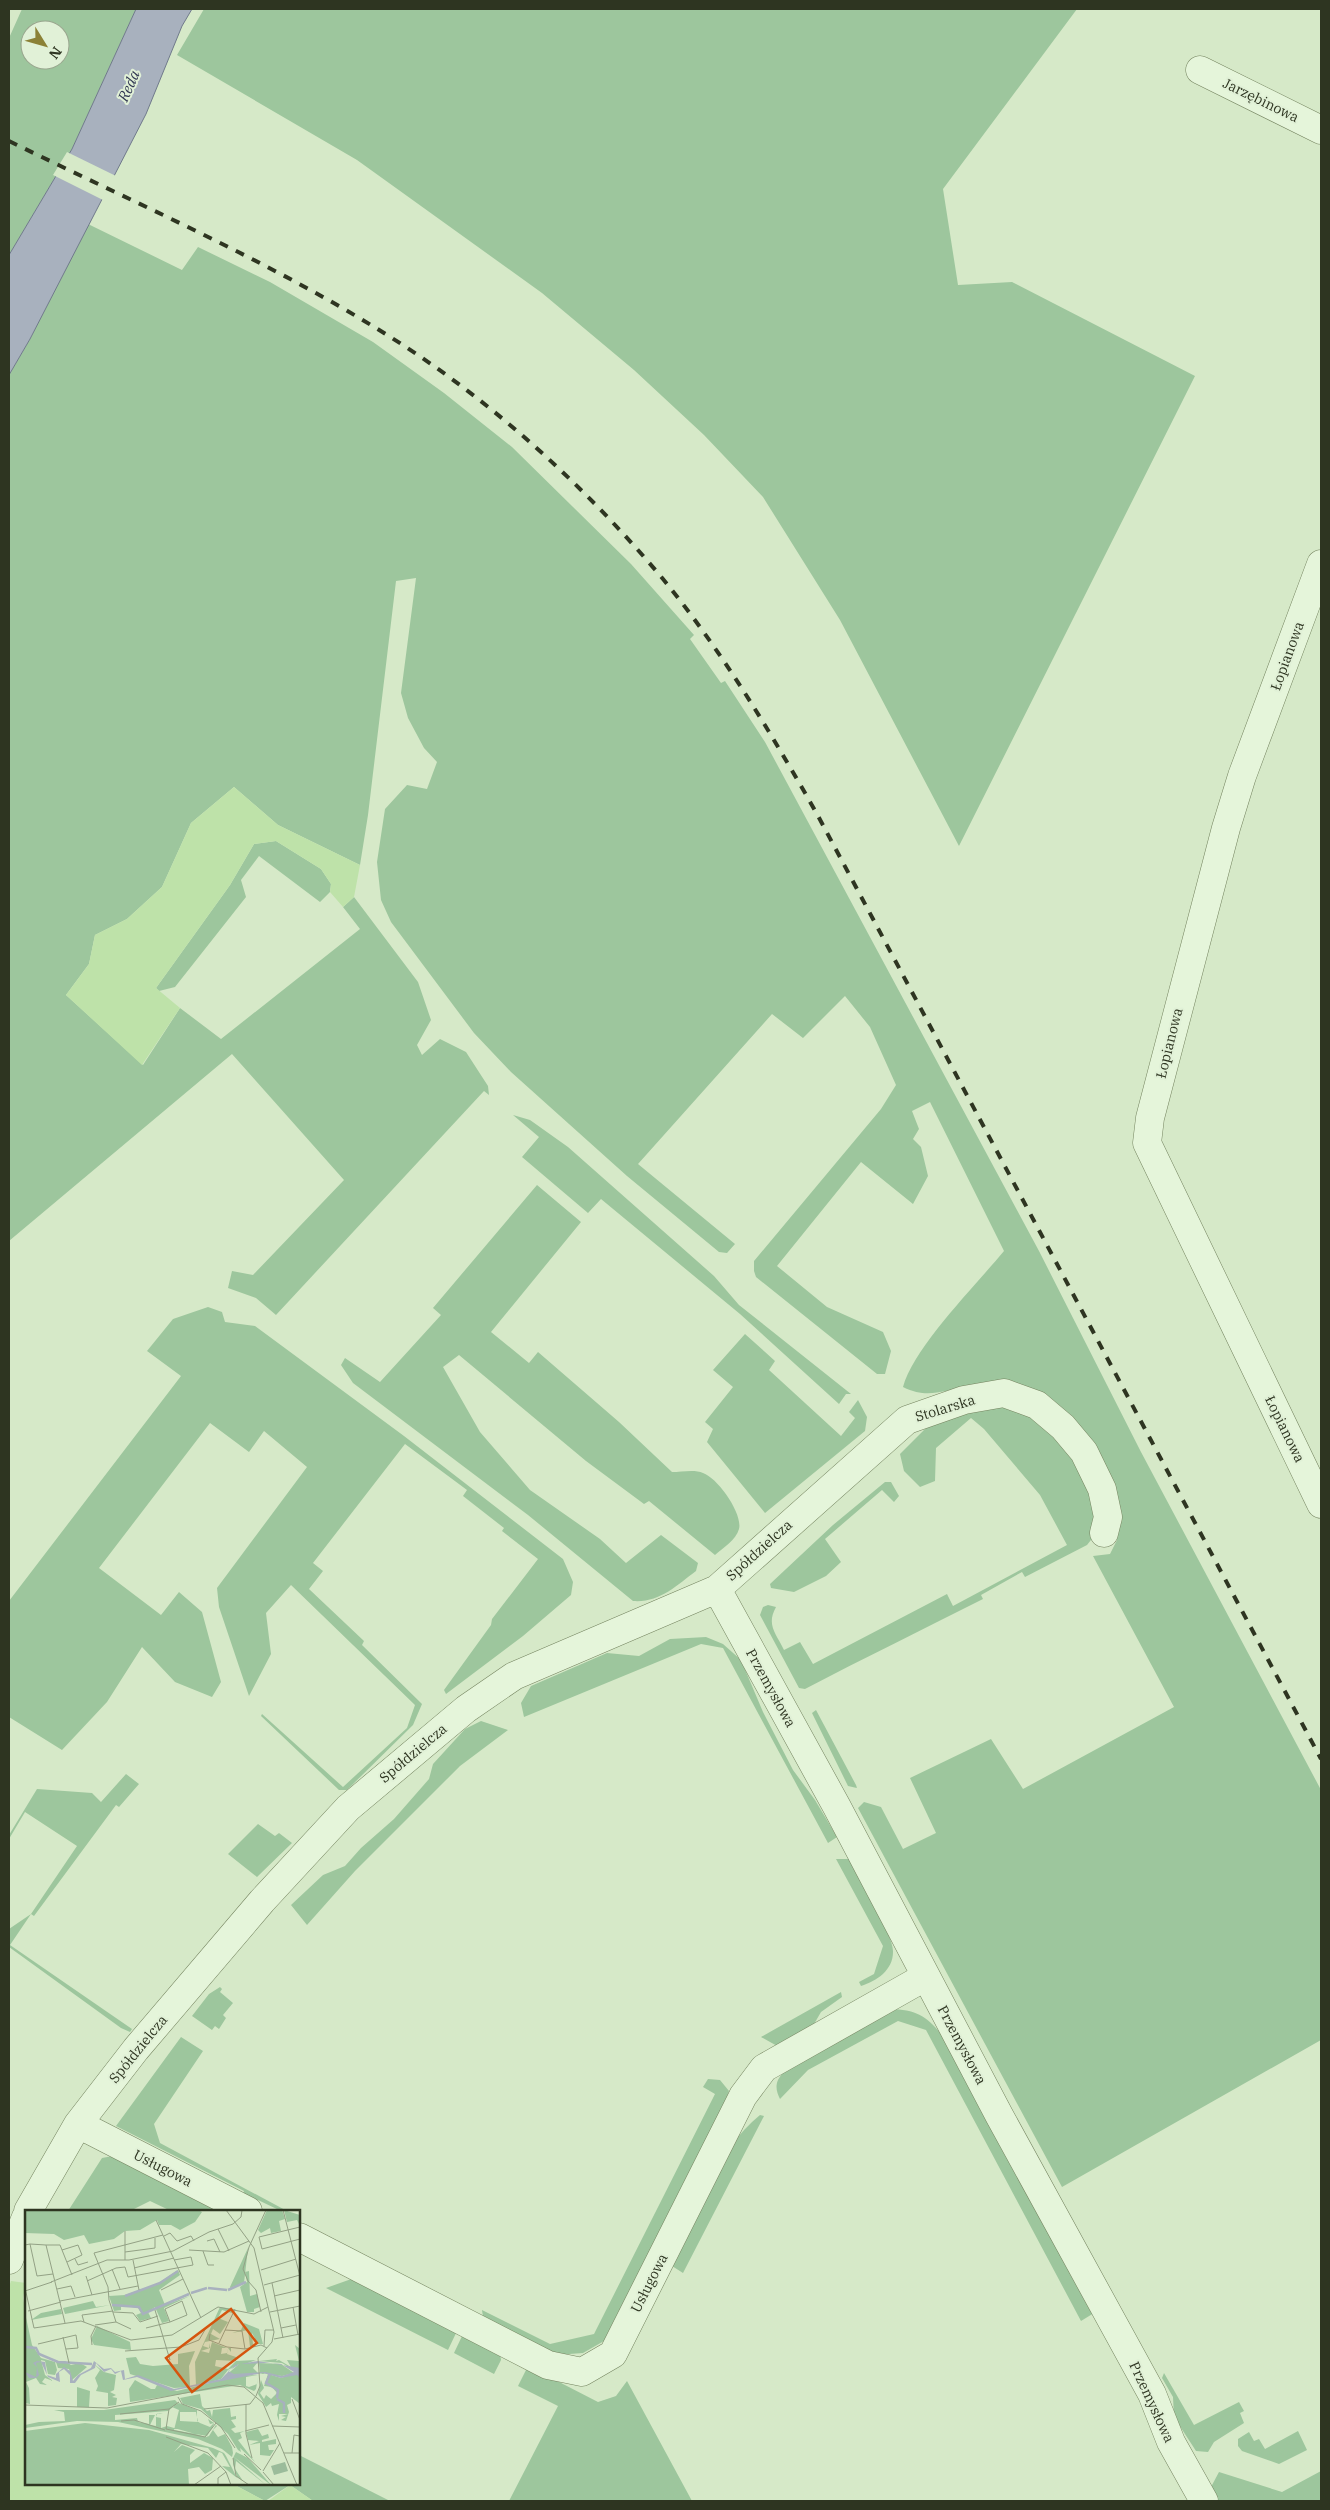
<svg xmlns="http://www.w3.org/2000/svg" width="1330" height="2510" font-family="'IBM Plex Serif',serif">
  <style>
    .green { fill: #9dc69d; fill-rule: evenodd }
    .sand { fill: #bee2a9 }
    .water { fill: #a8b1be; stroke: #707a8b }
    .pier { fill: #d6e9c8 }
    .lines { fill: none; stroke-linecap: round; stroke-linejoin: round }
    .street-casing { stroke: #74835f; stroke-width: 29 }
    .street { stroke: #e5f5da; stroke-width: 28 }
    .rail { stroke: #2e3521; stroke-width: 4; stroke-dasharray: 9 9; stroke-linecap: butt }
    .labels { text-anchor: middle; stroke-width: 4; stroke-linejoin: round; paint-order: stroke }
    .street-label { font-size: 14px; fill: #2e3521; stroke: #e1f1d7 }
    .water-label { font-size: 15px; font-style: italic; fill: #323853; stroke: #e1f1d7 }
    .inset-river { fill: none; stroke: #a8b1be; stroke-width: 2.5 }
    .inset-road { fill: none; stroke: #93a185; stroke-width: 1 }
    .view { fill: #d5550e; fill-opacity: 0.15; stroke: #d5550e; stroke-width: 2.5 }
    .inset-edge { fill: none; stroke: #2e3521; stroke-width: 2.5 }
  </style>
  <rect width="100%" height="100%" fill="#d6e9c8"/>
  <!-- green -->
  <path class="green" d="M 22,9 L 136,9 L 72,149 L 9,255 L 9,38 ZM 30,30 L 60,30 L 60,60 L 30,60 Z
    M 204,9 L 1077,9 L 943,189 L 958,285 L 1012,282 L 1195,376 L 959,846 L 840,620 L 763,497 L 704,435 L 634,370 L 542,293 L 357,160 L 177,55 Z
    M 88,224 L 182,270 L 198,247 L 270,282 L 373,342 L 444,393 L 512,447 L 631,564 L 694,635 L 690,639 L 721,683 L 725,681 L 765,742 L 1039,1251 L 1141,1452 L 1321,1790 L 1321,2040 L 1062,2187 L 858,1808 L 864,1802 L 881,1807 L 903,1849 L 936,1833 L 910,1778 L 991,1739 L 1023,1789 L 1174,1707 L 1093,1556 L 1110,1554 L 1117,1540 L 1113,1524 L 1049,1410 C 1026,1404 993,1391 970,1389 C 945,1387 931,1401 903,1387 C 914,1347 976,1285 1004,1251 L 930,1102 L 912,1111 L 919,1129 L 913,1139 L 921,1147 L 928,1176 L 913,1204 L 861,1162 L 777,1266 L 827,1307 L 883,1332 L 891,1351 L 885,1374 L 877,1374 L 756,1277 L 754,1271 L 754,1261 L 881,1109 L 896,1085 L 870,1027 L 845,996 L 803,1038 L 772,1014 L 638,1164 L 735,1244 L 727,1253 L 719,1252 L 627,1176 L 511,1072 L 474,1033 L 391,922 L 381,900 L 377,862 L 385,809 L 407,785 L 427,789 L 437,762 L 424,748 L 408,718 L 401,693 L 416,578 L 396,581 L 368,815 L 360,865 L 278,825 L 234,787 L 191,823 L 162,887 L 127,919 L 95,935 L 89,964 L 66,995 L 143,1065 L 180,1008 L 221,1039 L 360,929 L 343,907 L 354,897 L 418,982 L 431,1020 L 417,1045 L 422,1055 L 440,1039 L 466,1052 L 488,1086 L 489,1095 L 484,1091 L 276,1315 L 256,1298 L 228,1288 L 232,1271 L 253,1275 L 344,1180 L 232,1054 L 9,1241 L 9,375 L 30,339 Z
    M 276,841 L 321,869 L 331,884 L 330,892 L 320,902 L 259,856 L 241,880 L 246,897 L 175,987 L 159,991 L 156,988 L 230,885 L 254,844 Z
    M 513,1115 L 530,1120 L 568,1147 L 714,1276 L 739,1305 L 851,1394 L 846,1394 L 839,1404 L 740,1314 L 601,1199 L 588,1213 L 522,1157 L 539,1137 Z
    M 537,1185 L 581,1222 L 491,1332 L 529,1363 L 538,1352 L 619,1422 L 672,1472 C 681,1472 695,1469 703,1473 C 718,1478 743,1514 739,1529 C 736,1540 723,1548 715,1555 L 649,1501 L 644,1504 L 586,1461 L 459,1355 L 443,1367 L 480,1432 L 530,1490 L 600,1539 L 626,1563 L 661,1535 L 698,1563 L 696,1571 C 676,1586 659,1603 633,1601 L 528,1515 L 353,1383 L 341,1365 L 345,1358 L 380,1382 L 441,1315 L 433,1308 Z
    M 208,1307 L 222,1312 L 225,1322 L 255,1326 L 404,1436 L 563,1559 L 573,1582 L 571,1595 L 523,1636 L 446,1694 L 444,1690 L 491,1625 L 492,1619 L 538,1559 L 502,1531 L 504,1528 L 463,1496 L 467,1490 L 405,1444 L 313,1563 L 323,1571 L 309,1589 L 364,1641 L 362,1645 L 422,1704 L 413,1725 L 347,1790 L 339,1790 L 261,1716 L 262,1714 L 343,1787 L 407,1728 L 415,1705 L 291,1585 L 266,1613 L 271,1654 L 249,1696 L 219,1607 L 217,1588 L 307,1467 L 264,1431 L 249,1452 L 210,1423 L 99,1568 L 161,1615 L 179,1592 L 202,1612 L 221,1682 L 212,1697 L 175,1682 L 142,1647 L 107,1702 L 62,1750 L 9,1717 L 9,1601 L 181,1376 L 147,1351 L 173,1319 Z
    M 745,1334 L 775,1361 L 769,1370 L 841,1436 L 855,1418 L 849,1412 L 858,1400 L 867,1417 L 865,1431 L 765,1513 L 707,1442 L 713,1429 L 705,1422 L 733,1387 L 713,1370 Z
    M 987,1401 L 1026,1405 L 1093,1480 L 1098,1531 L 1087,1545 L 1025,1577 L 1022,1572 L 981,1595 L 983,1599 C 924,1629 864,1658 805,1689 L 799,1688 L 760,1615 L 763,1607 L 768,1605 L 776,1607 C 766,1625 776,1633 784,1650 L 800,1642 L 813,1664 L 947,1594 L 953,1606 L 1067,1545 L 1040,1495 L 984,1429 L 971,1418 L 936,1448 L 935,1481 L 920,1487 L 904,1471 L 900,1454 L 931,1423 Z
    M 885,1482 L 891,1482 L 899,1496 L 894,1502 L 882,1490 L 825,1539 L 841,1562 L 826,1576 L 794,1592 L 771,1588 L 770,1584 L 833,1525 Z
    M 706,1637 L 723,1644 L 741,1660 L 763,1712 L 793,1770 L 815,1800 L 837,1837 L 828,1843 L 723,1648 L 701,1644 L 524,1717 L 521,1703 L 531,1686 L 607,1653 L 639,1656 L 670,1639 Z
    M 816,1710 L 856,1785 L 857,1788 L 848,1786 L 812,1713 Z
    M 481,1721 L 508,1730 L 460,1766 L 355,1871 L 307,1925 L 291,1905 L 323,1875 L 345,1866 L 361,1848 L 394,1819 L 429,1779 L 433,1764 L 465,1729 Z
    M 126,1774 L 139,1784 L 119,1807 L 116,1805 L 34,1916 L 31,1914 L 10,1945 L 132,2029 L 130,2032 L 121,2028 L 9,1947 L 9,1929 L 31,1914 L 77,1846 L 25,1812 L 9,1839 L 9,1835 L 37,1789 L 92,1793 L 101,1802 Z
    M 258,1824 L 275,1836 L 279,1833 L 292,1843 L 257,1877 L 228,1854 Z
    M 836,1859 L 851,1859 C 860,1876 894,1936 893,1952 C 893,1970 877,1981 861,1986 L 859,1982 L 874,1974 L 883,1946 Z
    M 220,1987 L 222,1989 L 220,1992 L 233,2003 L 223,2015 L 226,2018 L 219,2029 L 215,2026 L 212,2030 L 192,2016 L 209,1994 Z
    M 841,1992 L 842,1997 L 821,2012 L 810,2031 L 779,2047 L 761,2037 Z
    M 890,2009 C 916,2010 926,2015 942,2035 L 1094,2313 L 1081,2321 L 926,2030 L 898,2021 L 808,2070 L 780,2099 C 777,2093 775,2087 778,2080 C 790,2056 864,2023 890,2009 Z
    M 181,2037 L 203,2051 L 154,2124 L 160,2143 L 287,2211 L 281,2211 L 258,2200 L 242,2197 L 244,2191 L 116,2126 Z
    M 708,2079 L 720,2080 L 729,2091 L 727,2097 L 728,2101 L 611,2337 L 583,2353 L 555,2355 L 483,2317 L 482,2310 L 550,2344 L 594,2334 L 715,2094 L 703,2087 Z
    M 760,2115 L 764,2116 L 683,2273 L 672,2266 C 696,2215 716,2150 760,2115 Z
    M 118,2155 L 230,2211 L 171,2211 L 150,2201 L 130,2211 L 68,2211 L 102,2158 Z
    M 357,2277 L 457,2331 L 448,2350 L 326,2288 Z
    M 463,2334 L 500,2353 L 501,2360 L 494,2374 L 454,2353 Z
    M 528,2366 L 598,2402 L 616,2396 L 627,2381 L 692,2501 L 509,2501 L 558,2406 L 518,2386 Z
    M 1164,2373 L 1194,2425 L 1239,2402 L 1244,2411 L 1240,2413 L 1244,2423 L 1214,2442 L 1208,2452 L 1196,2451 L 1174,2417 L 1173,2397 L 1162,2378 Z
    M 1298,2431 L 1307,2450 L 1279,2464 L 1242,2451 L 1238,2446 L 1238,2439 L 1249,2432 L 1254,2441 L 1259,2439 L 1265,2449 Z
    M 299,2455 L 390,2501 L 313,2501 L 290,2485 L 265,2501 L 233,2484 L 299,2484 Z
    M 1321,2471 L 1321,2501 L 1219,2501 L 1211,2487 L 1219,2472 L 1282,2492 Z"/>
  <!-- sand -->
  <path class="sand" d="M 234,787 L 278,825 L 360,865 L 354,897 L 343,907 L 330,892 L 331,884 L 321,869 L 276,841 L 254,844 L 230,885 L 156,988 L 180,1008 L 142,1065 L 66,995 L 89,964 L 95,935 L 127,919 L 162,887 L 191,823 Z
    M 11,2281 L 26,2283 L 23,2298 L 26,2313 L 26,2484 L 233,2484 L 265,2501 L 9,2501 L 9,2287 Z
    M 290,2485 L 313,2501 L 268,2501 Z"/>
  <!-- water -->
  <path class="water" d="M 136,9 L 192,9 L 182,26 L 146,114 L 30,339 L 9,375 L 9,255 L 72,149 Z"/>
  <!-- pier -->
  <path class="pier" d="M 67,152 L 116,176 L 103,200 L 53,175 Z"/>
  <g class="lines">
    <!-- street casing -->
    <g class="street-casing">
      <path id="street" d="M 1200,70 L 1321,130
        M 1321,564 L 1242,776 L 1226,828 L 1150,1118 L 1147,1143 L 1321,1504
        M 717,1589 L 837,1807 L 999,2115 L 1152,2394 L 1171,2442 L 1204,2501
        M 78,2124 L 248,2211
        M 28,2211 L 78,2124 L 136,2049 L 262,1901 L 348,1808 L 466,1709 L 514,1676 L 717,1589 L 907,1420 L 964,1400 L 1004,1393 L 1037,1405 L 1063,1427 L 1084,1452 L 1102,1489 L 1108,1517 L 1104,1533
        M 299,2237 L 548,2365 L 582,2372 L 613,2354 L 743,2096 L 764,2068 L 925,1977
        M 9,2260 L 26,2217"/>
    </g>
    <!-- street -->
    <use href="#street" class="street"/>
    <!-- rail -->
    <path class="rail" d="M 9,141 C 135,203 265,259 384,333 C 489,398 584,485 663,579 C 722,651 771,733 817,814 L 1321,1759"/>
  </g>
  <g class="labels">
    <!-- street labels -->
    <g class="street-label">
      <text transform="translate(1261 100) rotate(26)" y="5">Jarzębinowa</text>
      <text transform="translate(1287 656) rotate(-70)" y="5">Łopianowa</text>
      <text transform="translate(1169 1043) rotate(-76)" y="5">Łopianowa</text>
      <text transform="translate(945 1408) rotate(-17)" y="5">Stolarska</text>
      <text transform="translate(1285 1429) rotate(64)" y="5">Łopianowa</text>
      <text transform="translate(759 1550) rotate(-42)" y="5">Spółdzielcza</text>
      <text transform="translate(771 1688) rotate(61)" y="5">Przemysłowa</text>
      <text transform="translate(413 1753) rotate(-40)" y="5">Spółdzielcza</text>
      <text transform="translate(962 2045) rotate(62)" y="5">Przemysłowa</text>
      <text transform="translate(138 2049) rotate(-51)" y="5">Spółdzielcza</text>
      <text transform="translate(163 2168) rotate(27)" y="5">Usługowa</text>
      <text transform="translate(649 2283) rotate(-63)" y="5">Usługowa</text>
      <text transform="translate(1152 2402) rotate(65)" y="5">Przemysłowa</text>
    </g>
    <!-- water labels -->
    <g class="water-label">
      <text transform="translate(129 86) rotate(-66)" y="5">Reda</text>
    </g>
  </g>
  <!-- overview -->
  <g transform="translate(25 2210)">
    <rect width="275" height="275" fill="#d6e9c8"/>
    <path d="M 0,0 L 173,0 L 177,2 L 170,12 L 155,20 L 146,15 L 134,15 L 132,10 L 115,20 L 100,21 L 89,29 L 64,34 L 59,25 L 39,30 L 29,24 L 0,23 ZM 242,0 L 257,0 L 260,9 L 254,11 L 256,21 L 246,23 L 245,18 L 236,23 L 233,20 ZM 259,0 L 275,5 L 275,16 L 272,10 L 262,12 ZM 223,38 L 219,73 L 205,78 L 205,77 ZM 153,60 L 155,65 L 134,80 L 140,95 L 165,86 L 139,98 L 144,111 L 137,113 L 130,97 L 123,102 L 126,108 L 115,111 L 111,105 L 116,103 L 113,98 L 96,95 L 96,100 L 89,101 L 84,86 L 100,85 L 132,74 ZM 224,61 L 225,86 L 232,84 L 235,97 L 229,99 L 229,102 L 222,102 L 215,77 L 222,72 L 220,62 ZM 68,91 L 71,97 L 85,95 L 40,104 L 38,98 ZM 195,97 L 209,99 L 207,103 L 197,100 L 193,108 L 203,112 L 195,124 L 188,119 L 186,124 L 195,129 L 180,132 L 178,136 L 184,138 L 185,133 L 185,138 L 176,141 L 184,143 L 187,132 L 202,138 L 197,138 L 196,144 L 202,143 L 203,138 L 206,138 L 206,142 L 203,138 L 202,144 L 211,147 L 211,151 L 191,150 L 190,156 L 203,159 L 211,151 L 231,150 L 223,153 L 232,153 L 228,158 L 233,163 L 199,167 L 214,154 L 203,160 L 196,169 L 171,176 L 170,152 ZM 36,99 L 37,104 L 6,110 L 16,103 ZM 0,103 L 7,135 L 16,148 L 30,152 L 32,160 L 30,165 L 23,164 L 20,151 L 16,150 L 20,165 L 28,171 L 20,168 L 17,172 L 22,175 L 15,174 L 11,168 L 1,172 L 4,178 L 5,194 L 0,193 ZM 219,113 L 234,119 L 238,134 L 233,134 L 227,123 L 228,135 L 225,137 L 223,120 L 207,123 L 216,120 ZM 72,116 L 105,132 L 106,140 L 69,135 L 66,129 ZM 270,135 L 275,139 L 275,164 L 257,153 L 234,151 L 252,149 L 251,151 L 254,150 L 266,157 L 262,150 L 274,151 ZM 170,141 L 164,156 L 165,177 L 149,178 L 105,164 L 101,148 L 111,147 L 115,154 L 128,156 L 153,154 L 153,144 ZM 40,151 L 46,155 L 55,153 L 62,157 L 47,170 L 44,159 L 33,158 L 31,152 ZM 234,153 L 256,154 L 269,163 L 257,166 L 235,163 ZM 69,154 L 79,162 L 91,165 L 89,180 L 85,182 L 91,185 L 87,187 L 92,188 L 91,195 L 83,196 L 83,183 L 71,181 L 73,176 L 70,168 L 75,160 ZM 240,163 L 256,168 L 271,163 L 275,167 L 275,194 L 266,187 L 266,193 L 262,195 L 264,202 L 261,211 L 256,210 L 261,207 L 256,206 L 263,204 L 254,204 L 254,211 L 252,205 L 254,194 L 247,196 L 246,193 L 241,197 L 233,184 L 236,170 L 239,178 L 235,183 L 239,189 L 241,185 L 246,189 L 252,183 L 247,177 L 239,176 L 243,164 L 235,164 ZM 233,165 L 221,167 L 221,176 L 224,177 L 232,174 L 233,167 L 231,179 L 229,181 L 215,175 L 105,192 L 104,179 L 110,170 L 126,179 L 130,179 L 132,175 L 152,181 L 213,166 ZM 52,177 L 65,181 L 64,197 L 52,197 ZM 175,184 L 177,196 L 182,201 L 185,200 L 187,207 L 188,200 L 205,198 L 206,207 L 211,206 L 211,209 L 206,210 L 211,217 L 206,219 L 210,223 L 220,221 L 215,223 L 217,228 L 213,230 L 230,252 L 215,238 L 216,242 L 213,240 L 203,224 L 176,199 L 158,194 L 155,188 ZM 150,190 L 153,193 L 143,201 L 90,205 L 90,210 L 112,208 L 113,212 L 124,214 L 124,205 L 130,205 L 125,215 L 131,216 L 131,204 L 133,203 L 135,203 L 138,204 L 132,203 L 131,207 L 136,208 L 136,218 L 142,216 L 181,227 L 184,226 L 191,215 L 192,216 L 188,220 L 193,227 L 200,224 L 207,237 L 208,243 L 207,247 L 197,239 L 173,229 L 93,212 L 52,211 L 0,218 L 0,215 L 14,212 L 40,211 L 39,202 L 29,200 L 79,200 ZM 154,193 L 172,200 L 172,211 L 175,213 L 185,217 L 189,213 L 185,214 L 183,209 L 189,213 L 189,214 L 187,218 L 182,226 L 149,220 L 154,200 L 147,197 ZM 155,202 L 171,202 L 173,212 L 155,211 ZM 60,213 L 124,220 L 188,238 L 199,243 L 201,246 L 212,268 L 197,256 L 205,257 L 197,243 L 194,242 L 191,248 L 183,238 L 156,234 L 149,242 L 157,235 L 170,240 L 165,245 L 165,253 L 179,243 L 188,248 L 187,260 L 180,264 L 174,257 L 163,259 L 164,275 L 0,275 L 0,221 ZM 233,219 L 237,226 L 243,224 L 244,228 L 237,230 L 237,232 L 251,229 L 251,234 L 243,235 L 244,240 L 249,240 L 245,246 L 235,245 L 235,233 L 224,235 L 234,231 L 223,230 L 221,222 ZM 211,242 L 223,248 L 246,275 L 209,247 L 241,275 L 211,251 L 210,259 L 218,271 L 212,267 L 208,254 L 208,248 Z" fill="#9dc69d" fill-rule="evenodd"/>
    <path d="M 260,252 L 263,261 L 249,265 L 246,256 Z" fill="#9bbc9b"/>
    <path d="M 12,151 L 20,152 L 22,165 L 31,168 L 31,164 L 39,157 L 45,161 L 48,171 L 53,165 L 66,158 L 69,151 L 79,159 L 86,158 L 90,162 L 99,160 L 100,169 L 113,165 L 149,179 L 196,169 L 210,155 L 233,151 L 275,158 L 275,168 L 272,165 L 256,168 L 238,163 L 146,181 L 112,167 L 98,170 L 96,161 L 90,164 L 86,159 L 79,162 L 71,153 L 70,158 L 56,165 L 50,173 L 45,173 L 45,165 L 39,159 L 34,162 L 35,172 L 23,167 L 16,152 L 11,153 L 14,165 L 11,168 L 4,168 L 0,162 L 11,167 L 12,157 L 8,153 ZM 242,153 L 256,154 L 269,162 L 257,166 L 240,162 L 209,164 L 203,161 L 215,154 Z" fill="#a8b1be" fill-rule="evenodd"/>
    <path class="inset-river" d="M 183,78 L 202,80M 203,80 L 221,72M 166,83 L 182,78M 100,86 L 135,73 L 153,61M 87,95 L 114,97 L 118,104 L 164,84M 0,137 L 11,138 L 14,144 L 33,152 L 67,154M 245,164 L 241,173 L 253,180 L 252,188M 252,189 L 259,193 L 259,203"/>
    <path class="inset-road" d="M 201,0 L 229,38 L 249,122 L 247,132 L 233,148 L 235,176 L 231,186M 258,0 L 275,66M 131,10 L 176,108M 193,19 L 204,41M 139,26 L 145,23 L 152,31 L 166,26 L 169,31M 234,27 L 237,39 L 275,29M 234,27 L 275,17M 182,31 L 189,29 L 195,42M 5,34 L 21,35 L 40,113M 0,35 L 5,34 L 12,66 L 28,64M 21,35 L 35,35 L 47,65M 37,40 L 53,35 L 57,45 L 42,52M 164,40 L 199,42 L 224,31M 178,41 L 183,55 L 189,55M 100,42 L 130,38 L 130,28M 50,49 L 53,55 L 63,52M 100,50 L 100,21M 108,50 L 114,80M 109,58 L 149,48M 87,59 L 95,79M 236,60 L 271,49M 61,66 L 67,85M 62,71 L 91,58 L 100,57 L 103,67 L 168,55 L 166,47 L 149,50M 26,72 L 82,50 L 104,50 L 148,41 L 184,22 L 208,14 L 216,7 L 217,0M 247,73 L 258,128M 239,75 L 275,65M 0,78 L 9,118 L 56,111 L 106,130 L 147,125 L 193,97 L 229,104 L 243,97M 32,79 L 46,76 L 50,87M 136,80 L 158,69M 0,81 L 27,72M 249,86 L 275,80M 35,91 L 113,76M 157,91 L 162,105 L 145,112 L 140,99 ZM 268,97 L 273,125M 130,100 L 145,150M 3,101 L 36,92M 88,102 L 108,103 L 115,112 L 133,106M 236,102 L 231,80 L 223,71 L 218,59 L 224,37 L 241,0M 245,102 L 275,96M 59,112 L 57,105 L 88,101M 70,115 L 91,112M 121,118 L 145,112M 256,118 L 271,115M 106,119 L 91,112 L 84,90 L 83,77 L 69,43 L 138,25M 200,120 L 217,121 L 220,139M 185,124 L 184,130 L 202,137 L 220,139 L 236,135 L 242,138M 38,127 L 44,153M 249,129 L 275,124M 194,133 L 210,99M 13,134 L 51,125 L 53,138 L 41,139M 67,135 L 66,126 L 71,116M 239,136 L 240,120 L 249,120M 100,141 L 156,137 L 174,130 L 181,118M 153,187 L 157,194 L 176,201 L 196,217 L 210,238M 267,189 L 275,210M 154,192 L 144,199 L 141,219 L 180,227 L 191,213M 221,194 L 221,224 L 227,248M 0,195 L 82,198 L 202,175 L 219,177 L 238,193 L 272,275M 179,199 L 225,194 L 231,186M 95,204 L 144,199M 96,211 L 109,210 L 140,220M 247,216 L 275,217M 220,221 L 244,215M 141,227 L 183,243 L 201,262 L 206,275M 259,243 L 275,243M 267,243 L 269,225 L 275,226M 219,244 L 236,260M 208,248 L 211,266 L 224,275M 238,261 L 255,233M 238,262 L 249,275M 169,275 L 196,256M 193,275 L 193,268 L 201,262"/>
    <path class="view" d="M 206,99 L 232,133 L 167,182 L 141,148 Z"/>
    <rect width="275" height="275" class="inset-edge"/>
  </g>
  <!-- border -->
  <rect width="1330" height="2510" fill="none" stroke="#2e3521" stroke-width="20"/>
  <!-- north arrow -->
  <g transform="translate(45 45) rotate(127)"><circle r="24" fill="#e1f1d7" stroke="#99a68e"/>
  <path d="M0-4L9 19L0 12L-9 19Z" fill="#8b8136"/>
  <text y="-8" font-size="14" font-weight="bold" text-anchor="middle" fill="#2e3521">N</text>
  </g>
</svg>
